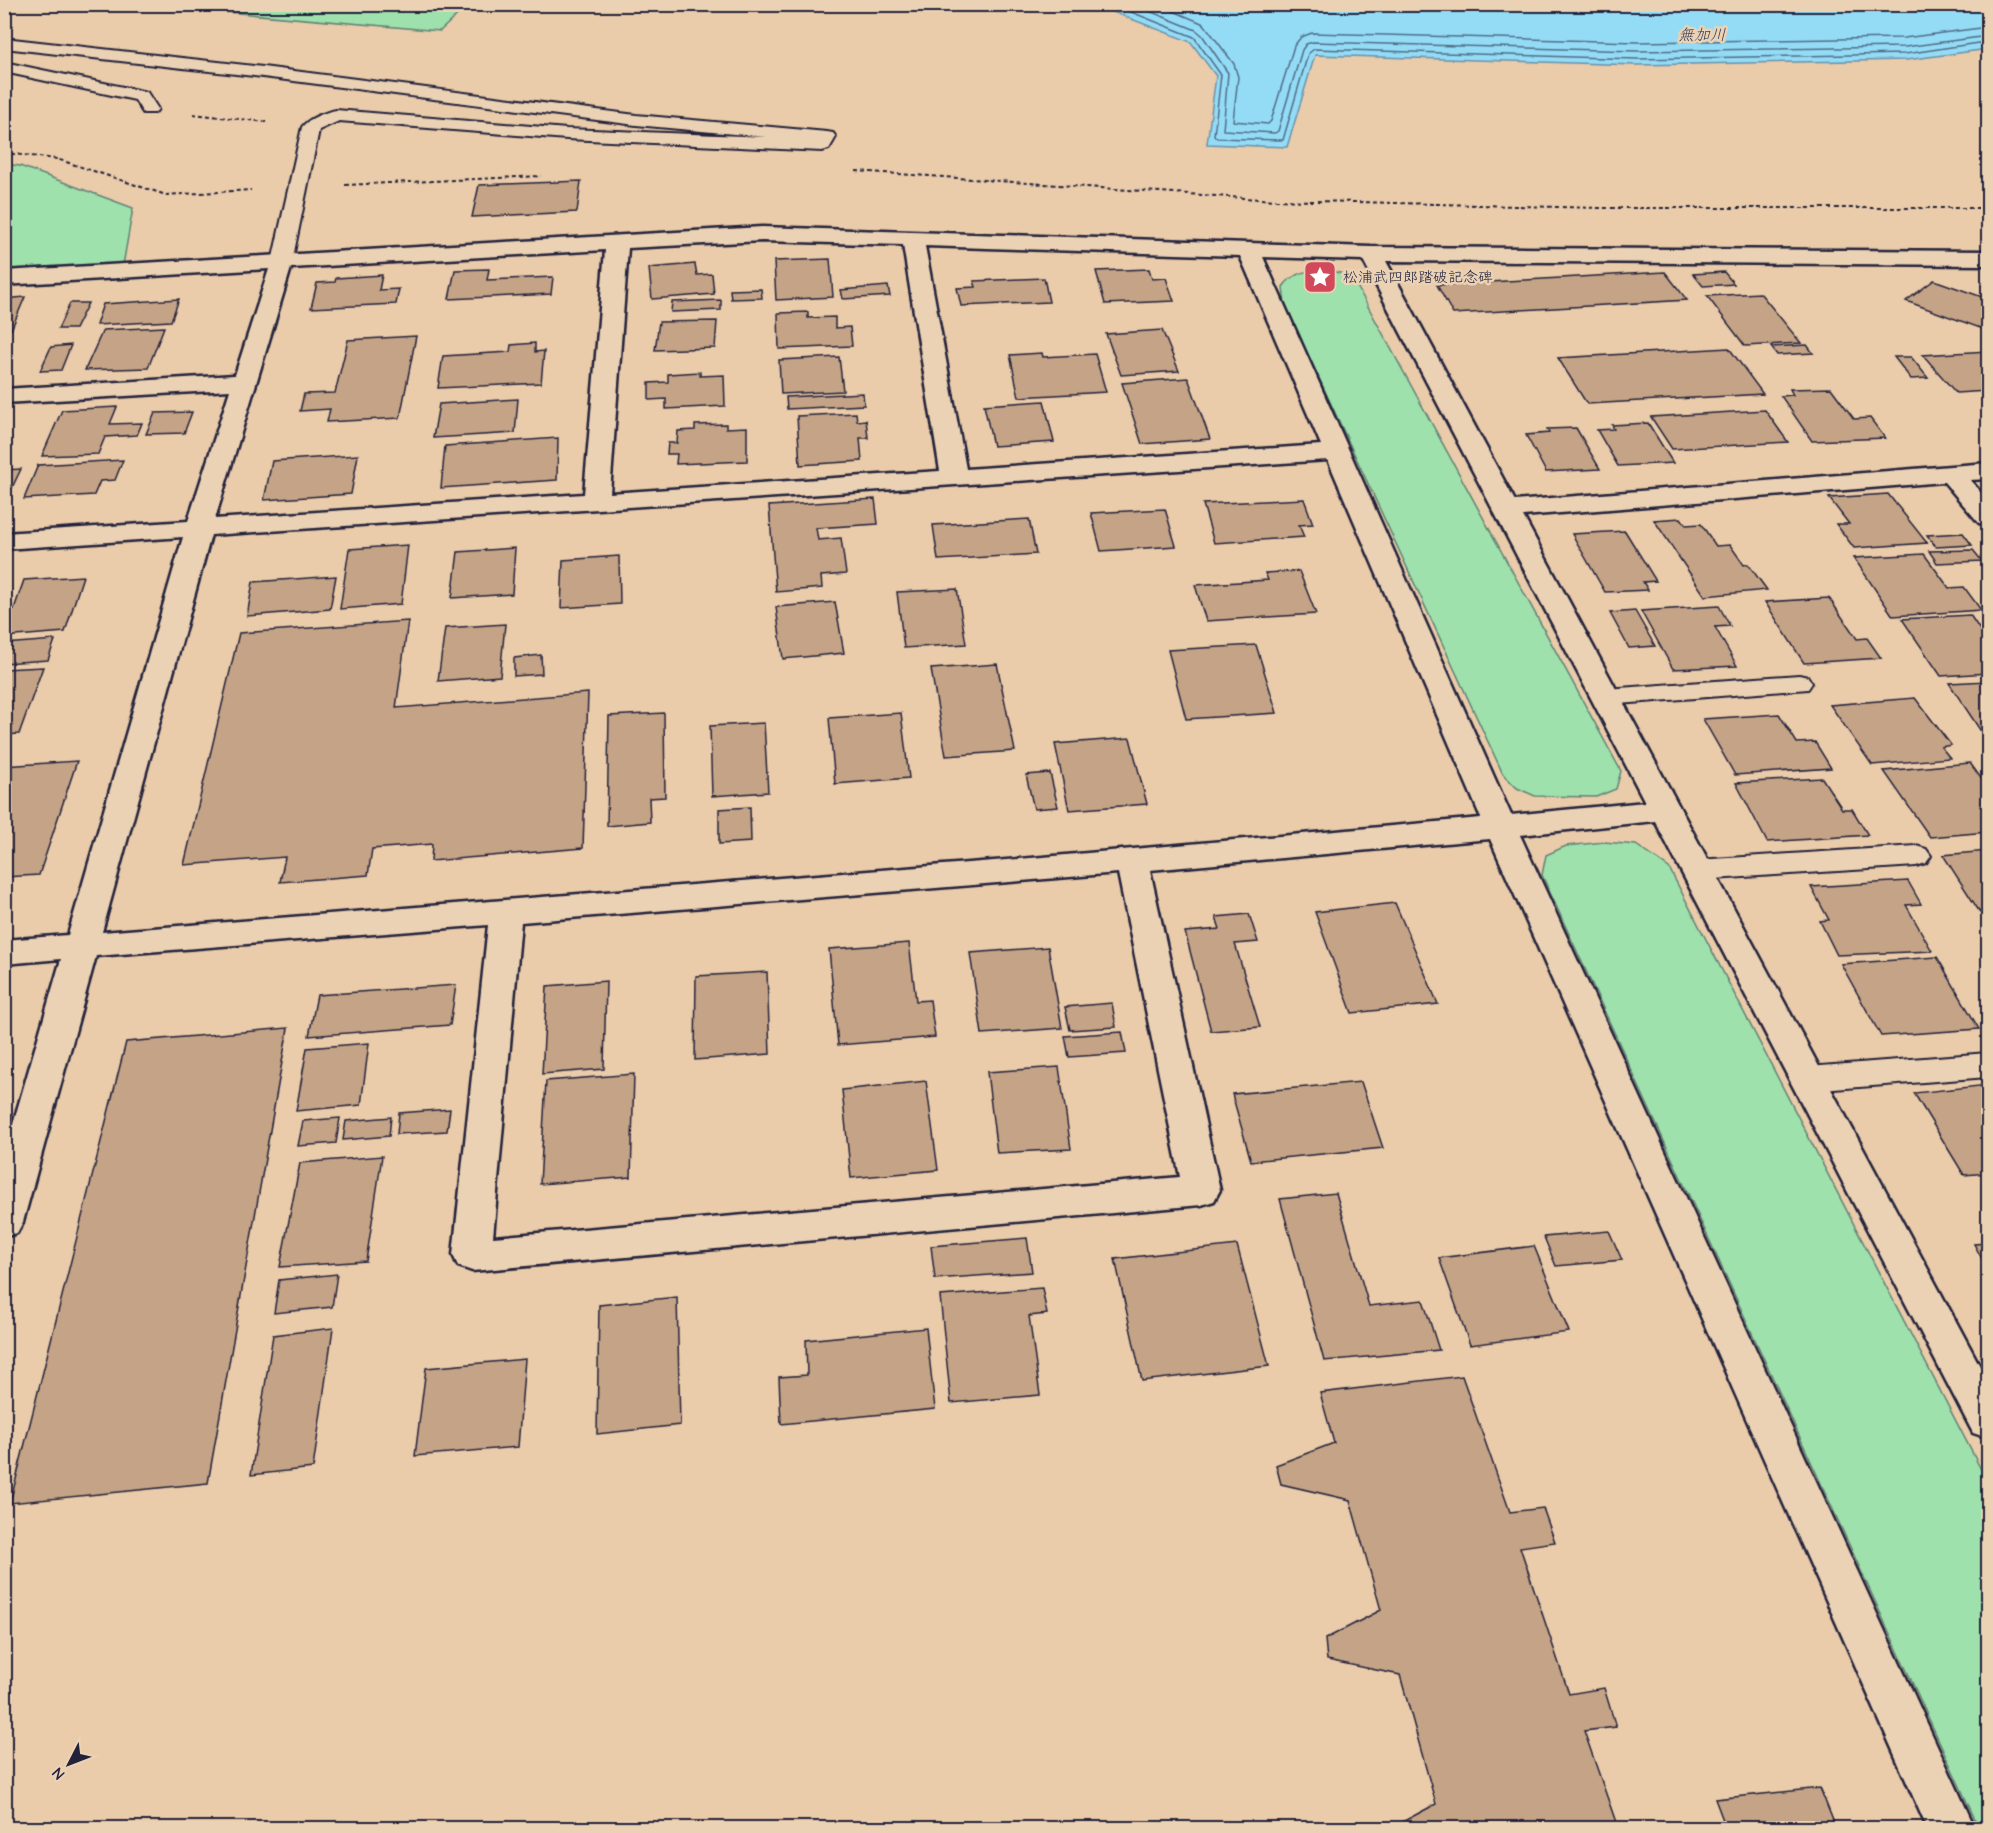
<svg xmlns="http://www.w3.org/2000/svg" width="1993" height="1833" font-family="'Comic Neue','Klee One',sans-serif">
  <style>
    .green { fill: #9ee1ac; stroke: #608274; stroke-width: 1.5 }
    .water { fill: #94dcf6; stroke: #6692ab; stroke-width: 1.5 }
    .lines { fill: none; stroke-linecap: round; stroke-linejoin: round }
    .shore { stroke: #506c86; stroke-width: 1.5 }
    .building { fill: #c5a386; stroke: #22223b; stroke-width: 1.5 }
    .service-casing { stroke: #22223b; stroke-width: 4 }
    .minor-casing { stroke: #22223b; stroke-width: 5 }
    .path { stroke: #22223b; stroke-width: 2; stroke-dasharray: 4 3; stroke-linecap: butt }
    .service { fill: #ecd2b4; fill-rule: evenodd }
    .minor { fill: #ecd2b4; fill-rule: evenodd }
    .labels { text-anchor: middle; stroke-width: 5; stroke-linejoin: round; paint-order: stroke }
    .far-poi-label { font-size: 15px; fill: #22223b; stroke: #ecd2b4; text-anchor: start }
    .far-water-label { font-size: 16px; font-style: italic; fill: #333e57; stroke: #ecd2b4 }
  </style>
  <rect width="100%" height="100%" fill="#eacbaa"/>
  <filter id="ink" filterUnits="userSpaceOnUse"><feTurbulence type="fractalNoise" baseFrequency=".0167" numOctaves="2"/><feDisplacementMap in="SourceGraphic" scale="12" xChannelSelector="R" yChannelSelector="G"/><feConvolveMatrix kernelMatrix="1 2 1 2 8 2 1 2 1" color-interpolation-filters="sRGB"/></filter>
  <g filter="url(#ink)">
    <!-- green -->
    <path class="green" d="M 147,5 L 468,5 L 440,31 Z
      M 5,164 L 20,166 L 133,208 L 122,271 L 5,278 Z
      M 1321,269 L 1340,273 L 1353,279 L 1621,771 L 1616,789 L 1596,797 L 1535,796 L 1517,788 L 1503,774 L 1285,305 L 1283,287 C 1292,273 1305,272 1321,269 Z
      M 1604,842 L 1636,845 L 1669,868 L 1988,1483 L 1988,1828 L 1979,1828 L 1542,875 L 1546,855 L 1566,846 Z"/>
    <!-- water -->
    <path class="water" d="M 1095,5 L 1988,5 L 1988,49 L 1906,60 L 1637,65 L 1315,55 L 1287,147 L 1207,144 L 1216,76 L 1191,42 Z"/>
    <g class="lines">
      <!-- shore -->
      <path class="shore" d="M 1111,4 L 1194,37 L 1221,75 L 1214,135 L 1217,138 L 1283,140 L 1308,54 L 1314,49 L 1637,59 L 1905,54 L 1978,43 L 1988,44
        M 1132,4 L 1196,30 L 1202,35 L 1228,73 L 1223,130 L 1275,133 L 1278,131 L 1302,50 L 1306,44 L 1313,42 L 1637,51 L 1905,47 L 1988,36
        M 1157,4 L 1204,24 L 1234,64 L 1238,77 L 1233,121 L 1268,124 L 1271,121 L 1294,46 L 1301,37 L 1312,33 L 1637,42 L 1904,38 L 1988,27"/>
    </g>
    <!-- building -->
    <path class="building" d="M 581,181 L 577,212 L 472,217 L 479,185 Z
      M 830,259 L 833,297 L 776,300 L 774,261 Z
      M 695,264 L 697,275 L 712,274 L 714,294 L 652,299 L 649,268 Z
      M 489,269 L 487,280 L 553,277 L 551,294 L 449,299 L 455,270 Z
      M 1149,269 L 1152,279 L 1166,278 L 1174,301 L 1105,304 L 1096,271 Z
      M 1665,272 L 1687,300 L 1453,314 L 1437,285 Z
      M 1724,272 L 1734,284 L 1703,286 L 1693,274 Z
      M 382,275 L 379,290 L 399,289 L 396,304 L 311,308 L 317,283 L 335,282 L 336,278 Z
      M 1044,278 L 1049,302 L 961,306 L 957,288 L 976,287 L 974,281 Z
      M 1934,280 L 1988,299 L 1988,322 L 1980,328 L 1906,301 Z
      M 888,286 L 890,296 L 843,299 L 841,290 Z
      M 761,289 L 762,298 L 731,299 L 730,290 Z
      M 1760,293 L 1801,343 L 1745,346 L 1707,296 Z
      M 25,297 L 11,330 L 4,330 L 4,299 Z
      M 179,299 L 171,321 L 96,325 L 103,304 Z
      M 721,300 L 721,310 L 671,312 L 672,302 Z
      M 70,303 L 88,303 L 75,329 L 58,329 Z
      M 808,312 L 808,318 L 835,317 L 835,328 L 850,327 L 852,346 L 779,349 L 778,313 Z
      M 717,321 L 715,348 L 655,350 L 659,322 Z
      M 164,327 L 148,368 L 85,370 L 103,330 Z
      M 1162,330 L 1179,371 L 1121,375 L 1106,334 Z
      M 416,336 L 400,418 L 327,422 L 330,409 L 300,411 L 304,394 L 335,393 L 348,340 Z
      M 535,343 L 535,352 L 544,351 L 541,383 L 438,388 L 443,356 L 510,352 L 511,345 Z
      M 71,345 L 61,370 L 40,371 L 51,347 Z
      M 1807,345 L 1813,353 L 1777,355 L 1771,347 Z
      M 1729,348 L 1763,394 L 1587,404 L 1558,358 Z
      M 1988,351 L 1988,393 L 1987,391 L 1956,393 L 1923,355 Z
      M 1042,353 L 1043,357 L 1095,354 L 1106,392 L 1019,397 L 1010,355 Z
      M 839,357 L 843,391 L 781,394 L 779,360 Z
      M 1894,357 L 1911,357 L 1928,378 L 1911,379 Z
      M 700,372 L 700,376 L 724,375 L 725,406 L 666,409 L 666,399 L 649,400 L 649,383 L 668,382 L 668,374 Z
      M 1188,378 L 1210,439 L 1142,444 L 1122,383 Z
      M 1831,388 L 1854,419 L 1870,418 L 1885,438 L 1812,441 L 1781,396 L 1793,395 L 1790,389 Z
      M 863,393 L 864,405 L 787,409 L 786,397 Z
      M 518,399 L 515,433 L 433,438 L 439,404 Z
      M 1044,401 L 1054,442 L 993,446 L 984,405 Z
      M 117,407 L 110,424 L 142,423 L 137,435 L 105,437 L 98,454 L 42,456 L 62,410 Z
      M 1765,410 L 1788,442 L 1672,449 L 1651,417 Z
      M 192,412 L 184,433 L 146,434 L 155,413 Z
      M 856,413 L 857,421 L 866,420 L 868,438 L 860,438 L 862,461 L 800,465 L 797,416 Z
      M 1648,423 L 1673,463 L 1618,466 L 1597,430 L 1614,429 L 1612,425 Z
      M 726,424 L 726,428 L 747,427 L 747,461 L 676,464 L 677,454 L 667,454 L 668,443 L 677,443 L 678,431 L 695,430 L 695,425 Z
      M 1576,428 L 1600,469 L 1546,472 L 1526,435 L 1549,433 L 1547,429 Z
      M 558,438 L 557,480 L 441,488 L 445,446 Z
      M 358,455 L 351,494 L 264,500 L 272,461 Z
      M 123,460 L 115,480 L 100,481 L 94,495 L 24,499 L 38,465 Z
      M 21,469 L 8,496 L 4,496 L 4,470 Z
      M 1888,494 L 1927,543 L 1854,548 L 1836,524 L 1849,524 L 1829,498 Z
      M 875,499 L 878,524 L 816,528 L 818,540 L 841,538 L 846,574 L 821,576 L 822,588 L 776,592 L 769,506 Z
      M 1304,499 L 1313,524 L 1299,525 L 1304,537 L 1214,543 L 1203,504 Z
      M 1165,509 L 1176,546 L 1101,551 L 1091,513 Z
      M 1681,518 L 1686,525 L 1701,524 L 1716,546 L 1730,545 L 1744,565 L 1748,564 L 1767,590 L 1705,596 L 1654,520 Z
      M 1029,519 L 1036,554 L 938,560 L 933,525 Z
      M 1625,531 L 1656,581 L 1643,582 L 1648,590 L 1605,592 L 1572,534 Z
      M 1963,533 L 1972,545 L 1936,547 L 1927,535 Z
      M 408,545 L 401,604 L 340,609 L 349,549 Z
      M 515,548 L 512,594 L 452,598 L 458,552 Z
      M 1973,550 L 1982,561 L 1937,563 L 1929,551 Z
      M 1924,554 L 1949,588 L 1964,587 L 1981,610 L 1893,616 L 1854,558 Z
      M 619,556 L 620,604 L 561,608 L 563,560 Z
      M 1299,571 L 1316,614 L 1206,621 L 1195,585 L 1268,580 L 1265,573 Z
      M 83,576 L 65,632 L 4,637 L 4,610 L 14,609 L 24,580 Z
      M 336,576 L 330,609 L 247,616 L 253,582 Z
      M 957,589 L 966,644 L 904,648 L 897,592 Z
      M 1829,598 L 1857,639 L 1867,638 L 1881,658 L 1804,663 L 1765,602 Z
      M 835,602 L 844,653 L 783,659 L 776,607 Z
      M 1719,606 L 1730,626 L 1715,627 L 1737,666 L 1673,669 L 1641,611 Z
      M 1635,611 L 1655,646 L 1629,648 L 1610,613 Z
      M 1970,615 L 1988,642 L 1988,673 L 1941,676 L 1902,619 Z
      M 408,621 L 396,708 L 588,693 L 583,848 L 431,861 L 432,844 L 372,849 L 368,875 L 280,882 L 285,857 L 184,865 L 239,633 Z
      M 505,624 L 500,676 L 438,681 L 445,628 Z
      M 55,640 L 48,660 L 4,663 L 4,644 Z
      M 1256,645 L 1277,713 L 1186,719 L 1168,650 Z
      M 541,655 L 542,674 L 514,676 L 514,658 Z
      M 997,664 L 1015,751 L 946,756 L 931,669 Z
      M 43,667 L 19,734 L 4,735 L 4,669 Z
      M 1988,681 L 1988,742 L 1949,683 Z
      M 1915,698 L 1951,745 L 1941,747 L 1950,758 L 1872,765 L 1830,705 Z
      M 664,713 L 665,797 L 649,798 L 650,822 L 607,826 L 609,716 Z
      M 901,713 L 909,778 L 835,784 L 829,718 Z
      M 1779,714 L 1797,743 L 1815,742 L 1831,768 L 1735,775 L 1703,719 Z
      M 764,723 L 768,792 L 712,796 L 710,726 Z
      M 1130,738 L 1147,804 L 1069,810 L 1055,744 Z
      M 77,761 L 39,875 L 4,877 L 4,766 Z
      M 1970,763 L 1988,788 L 1988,832 L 1930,837 L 1884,771 Z
      M 1050,773 L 1058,807 L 1034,809 L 1026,775 Z
      M 1822,778 L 1842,809 L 1852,809 L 1868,835 L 1767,842 L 1736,783 Z
      M 750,807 L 751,842 L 719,844 L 719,809 Z
      M 1988,851 L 1988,925 L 1943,855 Z
      M 1908,881 L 1921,904 L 1906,905 L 1932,951 L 1837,955 L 1820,921 L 1829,920 L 1811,887 Z
      M 1395,903 L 1438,1004 L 1352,1013 L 1315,912 Z
      M 1249,914 L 1258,942 L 1235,944 L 1260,1027 L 1211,1031 L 1185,932 L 1220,929 L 1216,917 Z
      M 909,943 L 916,1001 L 930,1000 L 935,1037 L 838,1045 L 829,949 Z
      M 1048,947 L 1062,1028 L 982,1034 L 970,953 Z
      M 1937,957 L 1979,1029 L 1881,1036 L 1841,964 Z
      M 767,972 L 770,1054 L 695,1060 L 696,976 Z
      M 606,981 L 604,1069 L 542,1074 L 547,986 Z
      M 456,985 L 450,1025 L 309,1036 L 317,995 Z
      M 1112,1003 L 1116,1027 L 1070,1030 L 1065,1007 Z
      M 288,1028 L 208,1483 L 10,1503 L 126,1042 Z
      M 1122,1032 L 1126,1053 L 1069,1057 L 1065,1036 Z
      M 369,1043 L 361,1105 L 296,1111 L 307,1048 Z
      M 1059,1067 L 1071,1149 L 997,1153 L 987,1072 Z
      M 634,1074 L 631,1177 L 540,1184 L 546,1081 Z
      M 926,1081 L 938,1170 L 851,1178 L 842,1090 Z
      M 1361,1082 L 1383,1148 L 1251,1161 L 1232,1094 Z
      M 1988,1085 L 1988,1173 L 1964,1175 L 1914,1093 Z
      M 450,1109 L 447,1131 L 397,1134 L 399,1113 Z
      M 391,1117 L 389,1136 L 343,1140 L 346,1121 Z
      M 340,1118 L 336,1143 L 298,1146 L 303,1121 Z
      M 382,1156 L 366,1261 L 280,1267 L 300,1163 Z
      M 1336,1193 L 1369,1306 L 1423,1300 L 1439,1350 L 1324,1361 L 1280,1199 Z
      M 1609,1231 L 1622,1260 L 1556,1266 L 1544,1237 Z
      M 1027,1238 L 1032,1272 L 935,1279 L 931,1246 Z
      M 1988,1243 L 1988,1270 L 1974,1244 Z
      M 1237,1245 L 1269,1366 L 1142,1381 L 1115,1259 Z
      M 1534,1246 L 1569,1332 L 1470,1345 L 1439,1258 Z
      M 337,1274 L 332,1307 L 274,1313 L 279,1280 Z
      M 1042,1288 L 1047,1314 L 1029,1316 L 1040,1395 L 951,1403 L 940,1296 Z
      M 677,1297 L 680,1425 L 597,1434 L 599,1305 Z
      M 333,1328 L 313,1468 L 251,1475 L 273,1335 Z
      M 926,1328 L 935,1409 L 781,1424 L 779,1377 L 807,1375 L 806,1340 Z
      M 525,1359 L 518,1447 L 415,1456 L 426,1368 Z
      M 1462,1376 L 1510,1512 L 1543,1508 L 1555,1542 L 1520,1547 L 1569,1694 L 1604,1688 L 1616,1727 L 1584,1731 L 1618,1828 L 1391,1828 L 1436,1804 L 1400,1675 L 1327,1660 L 1325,1639 L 1381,1610 L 1350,1500 L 1281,1484 L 1276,1465 L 1334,1443 L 1320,1393 Z
      M 1820,1788 L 1836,1828 L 1726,1828 L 1715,1799 Z"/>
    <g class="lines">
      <!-- service casing -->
      <g class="service-casing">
        <path id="service" d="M 4,38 L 263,67 L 636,115 L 827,132 L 833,133 L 836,137 L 829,149 L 822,151 L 567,139 L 339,121 L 319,130 L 292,262 L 289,266 L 275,266 L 272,262 L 302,127 C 309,118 325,112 336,110 L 567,129 L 767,137 L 636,125 L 263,77 L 4,48 Z
          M 4,62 L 147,92 L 158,109 L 155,113 L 143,113 L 135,100 L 4,72 Z
          M 1799,675 L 1808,677 L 1812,683 L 1808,689 L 1606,705 L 1597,703 L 1593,697 L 1597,691 L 1606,689 Z
          M 1916,846 L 1926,849 L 1931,856 L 1926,863 L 1916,866 L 1697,880 L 1687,877 L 1682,870 L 1687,863 L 1697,860 Z
          M 1988,1053 L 1988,1077 L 1808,1091 L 1797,1088 L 1792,1079 L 1797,1070 L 1808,1067 Z"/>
      </g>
      <!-- minor casing -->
      <g class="minor-casing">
        <path id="minor" d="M 762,227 L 1371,247 L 1988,251 L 1988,265 L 1386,261 L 1515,501 L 1988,463 L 1988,479 L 1970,480 L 1988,501 L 1988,525 L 1979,523 L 1944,482 L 1523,516 L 1988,1381 L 1988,1438 L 1973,1433 L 1655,821 L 1520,835 L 1975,1828 L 1927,1828 L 1490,839 L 1150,870 L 1220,1190 L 1214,1201 L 1201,1205 L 472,1271 L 458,1266 L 453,1255 L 488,925 L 96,956 L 23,1222 L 17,1233 L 4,1237 L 4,1155 L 61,959 L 4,964 L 4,940 L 68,935 L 183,537 L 4,549 L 4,533 L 188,521 L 230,390 L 4,403 L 4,389 L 235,375 L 269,269 L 4,285 L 4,271 ZM 762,241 L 903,245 L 940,471 L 610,493 L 628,248 ZM 925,246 L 1240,256 L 1321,445 L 966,469 ZM 605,250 L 584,494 L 215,519 L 291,268 ZM 1263,257 L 1363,260 L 1645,802 L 1511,815 ZM 1328,460 L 1481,818 L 1043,857 L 102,932 L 211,535 ZM 1118,873 L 1180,1177 L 493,1237 L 521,922 Z"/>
      </g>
      <!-- path -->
      <path class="path" d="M 193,114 L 266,122
        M 4,153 L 57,159 L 166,195 L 251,190
        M 856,171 L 1274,200 L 1599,208 L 1988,208
        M 345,185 L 541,176"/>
      <!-- service -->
      <use href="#service" class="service"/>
      <!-- minor -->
      <use href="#minor" class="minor"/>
    </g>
  </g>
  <!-- icons -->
  <defs>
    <g id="sight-square" transform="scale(1.725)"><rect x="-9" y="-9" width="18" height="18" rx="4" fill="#d1495b" stroke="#ecd2b4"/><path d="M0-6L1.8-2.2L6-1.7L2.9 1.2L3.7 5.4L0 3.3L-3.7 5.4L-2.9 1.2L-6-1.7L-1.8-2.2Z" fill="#fff"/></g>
  </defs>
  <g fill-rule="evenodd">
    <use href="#sight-square" x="1320" y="277"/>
  </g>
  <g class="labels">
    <!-- far-poi labels -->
    <g class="far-poi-label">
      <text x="1343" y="282">松浦武四郎踏破記念碑</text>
    </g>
    <!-- far-water labels -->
    <g class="far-water-label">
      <text x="1702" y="40">無加川</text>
    </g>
  </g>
  <!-- margin -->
  <rect width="1993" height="1833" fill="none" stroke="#ecd2b4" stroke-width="24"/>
  <rect x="12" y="12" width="1969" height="1809" fill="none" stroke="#22223b" stroke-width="2" filter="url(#ink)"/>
  <!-- north arrow -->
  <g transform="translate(69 1764) rotate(228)" stroke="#ecd2b4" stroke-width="4.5" paint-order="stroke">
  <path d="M0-4.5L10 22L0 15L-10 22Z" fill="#22223b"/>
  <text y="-9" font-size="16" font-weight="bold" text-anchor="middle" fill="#22223b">N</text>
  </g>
</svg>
